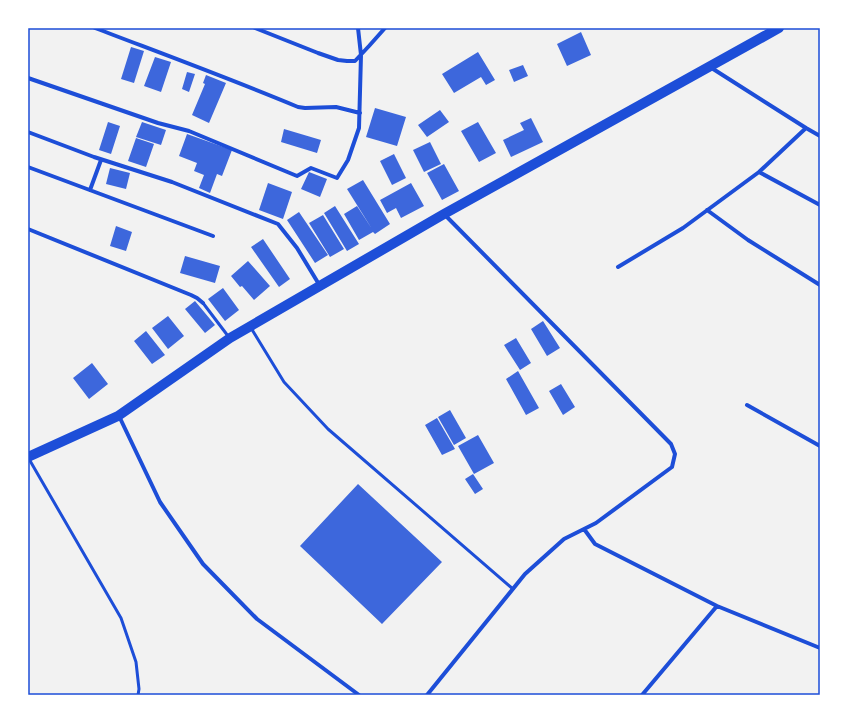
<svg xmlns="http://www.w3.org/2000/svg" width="848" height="723" font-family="Arial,sans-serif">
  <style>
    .building { fill: #3d67dc }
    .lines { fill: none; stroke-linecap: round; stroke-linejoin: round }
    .service { stroke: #1d4ed8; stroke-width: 3 }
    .minor { stroke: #1d4ed8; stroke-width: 4 }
    .primary { stroke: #1d4ed8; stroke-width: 10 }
    .neatline { fill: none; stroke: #1d4ed8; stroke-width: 1.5 }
  </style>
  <rect width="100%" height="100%" fill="#f2f2f2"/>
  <!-- building -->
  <path class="building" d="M 581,32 L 591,55 L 567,66 L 557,44 Z
    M 131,47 L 144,51 L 134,83 L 121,79 Z
    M 478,52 L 495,80 L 486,85 L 481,77 L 454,93 L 442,74 Z
    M 155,57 L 171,62 L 161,92 L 144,86 Z
    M 523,65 L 528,76 L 514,82 L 509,70 Z
    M 187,72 L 195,74 L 189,92 L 182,89 Z
    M 206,75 L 226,83 L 209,123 L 192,115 L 205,84 L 203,83 Z
    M 375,108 L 406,117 L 397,146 L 366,137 Z
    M 440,110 L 449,122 L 427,137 L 418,125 Z
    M 531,118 L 543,142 L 511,157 L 503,140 L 524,130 L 520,123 Z
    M 108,122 L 120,126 L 111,154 L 99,150 Z
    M 142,122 L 166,130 L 161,145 L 136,137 Z
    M 478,122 L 496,153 L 479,162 L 461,131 Z
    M 284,129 L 321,140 L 317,153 L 281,142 Z
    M 187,134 L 232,150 L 222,176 L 217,174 L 210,193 L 199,188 L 204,175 L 194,171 L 197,163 L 179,156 Z
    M 136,138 L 154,144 L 146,167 L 128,161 Z
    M 430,142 L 441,164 L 424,172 L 413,150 Z
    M 394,154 L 406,178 L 392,185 L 380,161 Z
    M 444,164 L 459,191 L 442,200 L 427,173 Z
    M 110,168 L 130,173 L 126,189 L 106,184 Z
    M 309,172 L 327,179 L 320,197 L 301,189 Z
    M 363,180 L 390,224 L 375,234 L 373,232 L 359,240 L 344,214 L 357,206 L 372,229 L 347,189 Z
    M 268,183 L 292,192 L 283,219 L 259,210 Z
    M 411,183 L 424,206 L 401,218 L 396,208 L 387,213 L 380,200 Z
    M 335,206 L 359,244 L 347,251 L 324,213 Z
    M 299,212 L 328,255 L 315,263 L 287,220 Z
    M 323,215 L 344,249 L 330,257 L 309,223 Z
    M 116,226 L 132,232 L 126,251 L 110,246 Z
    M 263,239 L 290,279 L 279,287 L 251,247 Z
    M 185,256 L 220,266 L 215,283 L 180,273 Z
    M 248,261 L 270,286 L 254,300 L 242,286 L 240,287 L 231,276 Z
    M 223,288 L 239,310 L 225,321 L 208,299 Z
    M 195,301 L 215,325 L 205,333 L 185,309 Z
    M 168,316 L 184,336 L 168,349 L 152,328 Z
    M 543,321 L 560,348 L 547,356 L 531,329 Z
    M 146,331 L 165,355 L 152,364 L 134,341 Z
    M 516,338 L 531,363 L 520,370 L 504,345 Z
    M 92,363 L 108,384 L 89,399 L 73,378 Z
    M 518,371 L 539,408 L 526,415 L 506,379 Z
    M 561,384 L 575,407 L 563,415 L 549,391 Z
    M 450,410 L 466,438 L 454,445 L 438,417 Z
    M 437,418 L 455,449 L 442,455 L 425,425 Z
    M 478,435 L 494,463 L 474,474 L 458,446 Z
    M 473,474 L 483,489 L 475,494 L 465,479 Z
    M 358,484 L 442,562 L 382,624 L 300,546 Z"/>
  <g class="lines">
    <!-- service -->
    <path class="service" d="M 203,303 L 228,336
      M 251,328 L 284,382 L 328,429 L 513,589
      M 29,459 L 121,618 L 136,662 L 139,689 L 138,695"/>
    <!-- minor -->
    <path class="minor" d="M 95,28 C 163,54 231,79 298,107 L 305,108 L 336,107 L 360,113
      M 255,28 L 318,53 L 338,60 L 347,61 L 355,61 L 369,46 L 385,28
      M 710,67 L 806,128 L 820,136
      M 28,78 L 158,123 L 189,131 L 297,176 L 311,168 L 337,178 L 348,160 L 359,128 L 361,55 L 358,28
      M 28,132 L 94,157 L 172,182 L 278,224 L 297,248 L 320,286
      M 28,167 L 213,236
      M 759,172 L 820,205
      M 90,190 L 101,160
      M 707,210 L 748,240 L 820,285
      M 444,214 L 671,444 L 675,454 L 672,467 L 596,523 L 584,529 L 595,544 L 717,606 L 820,648
      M 28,229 L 191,295 L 197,298 L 203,303
      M 618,267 L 683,228 L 759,172 L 806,128
      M 747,405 L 820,446
      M 119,416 L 160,502 L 203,564 L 257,619 L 359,695
      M 427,695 L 525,574 L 564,539 L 584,529
      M 642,695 L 717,606"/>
    <!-- primary -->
    <path class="primary" d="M 28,457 L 118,416 L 230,338 L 444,214 L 779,28"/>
  </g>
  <!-- border -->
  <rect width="848" height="723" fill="none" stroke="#ffffff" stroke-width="58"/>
  <rect x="29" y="29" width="790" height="665" class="neatline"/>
</svg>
